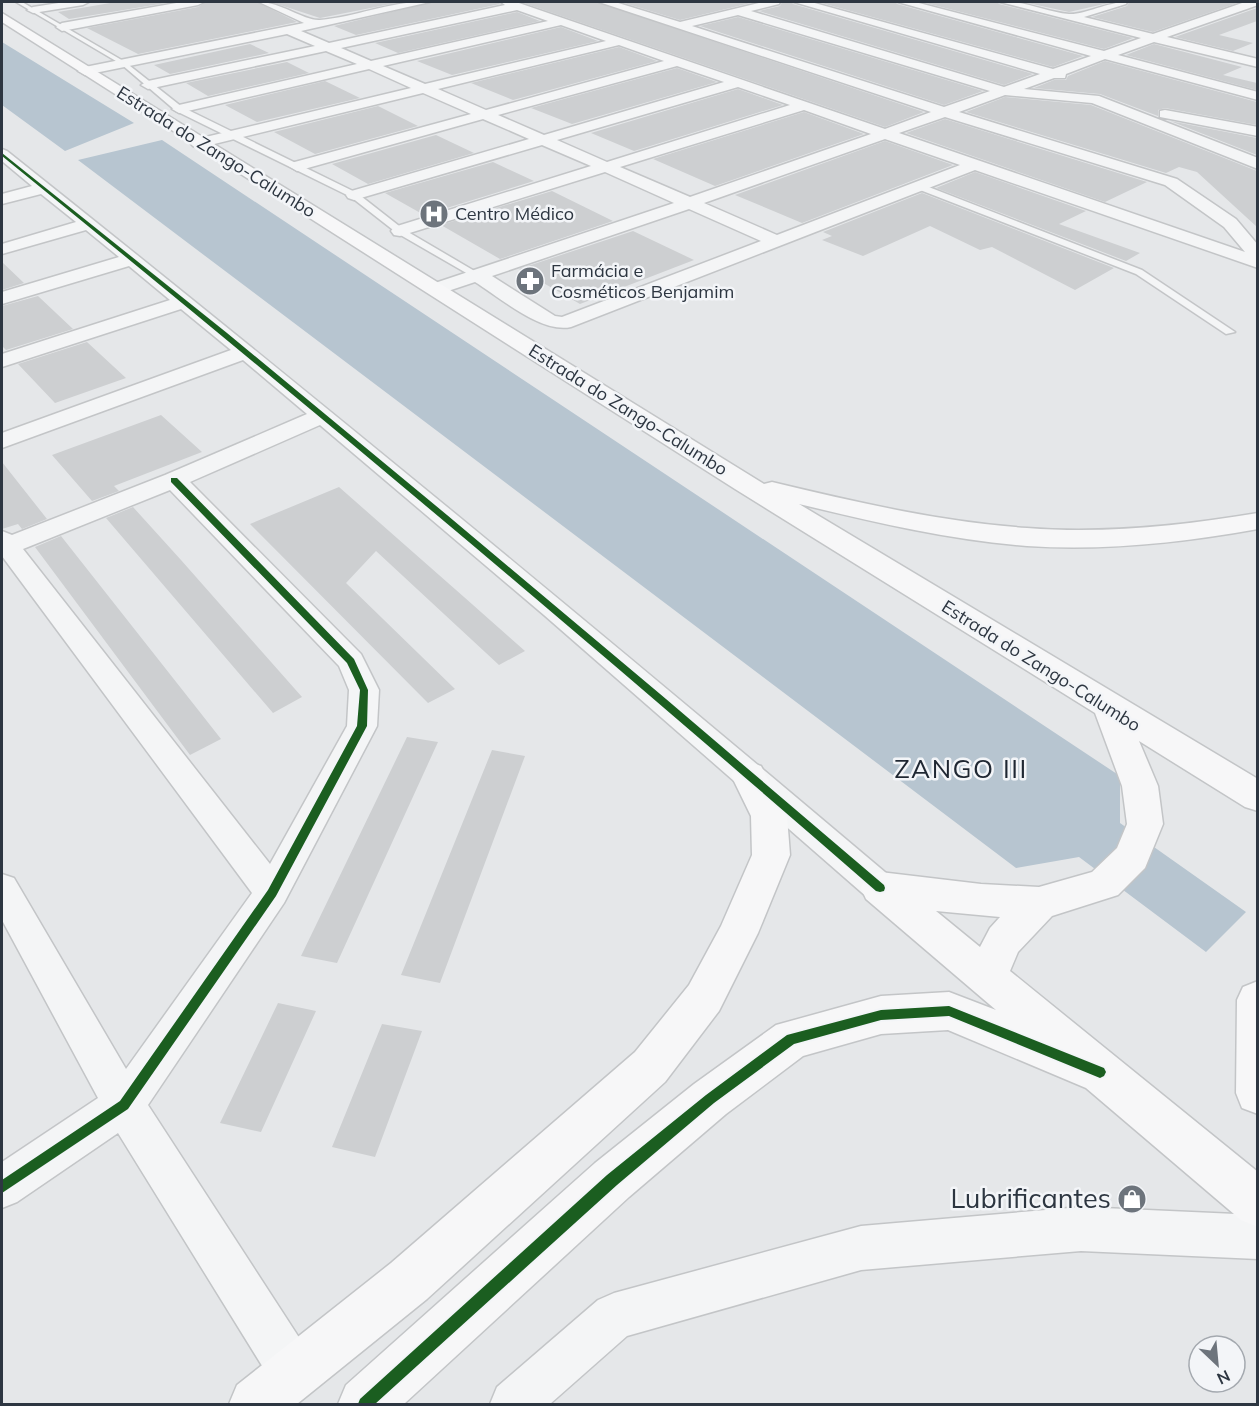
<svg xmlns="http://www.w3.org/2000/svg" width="1259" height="1406" font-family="Mulish,sans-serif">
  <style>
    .water { fill: #b7c5d0 }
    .building { fill: #cdcfd1 }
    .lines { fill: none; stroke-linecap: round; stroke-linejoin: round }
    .lane-casing { stroke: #c3c5c7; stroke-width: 3 }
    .street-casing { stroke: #c3c5c7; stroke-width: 3 }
    .secondary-casing { stroke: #c3c5c7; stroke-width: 3 }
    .lane { fill: #f4f5f6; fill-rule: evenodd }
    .street { fill: #f4f5f6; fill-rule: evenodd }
    .secondary { fill: #f7f7f8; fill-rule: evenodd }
    .cycleway-casing { stroke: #f3f5f8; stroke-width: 4 }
    .cycleway { fill: #1b5e20; fill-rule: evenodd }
    .labels { text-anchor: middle; stroke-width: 5; stroke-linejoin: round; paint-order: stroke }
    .far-street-label { font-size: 18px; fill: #2d3641; stroke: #f3f5f8 }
    .far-poi-label { font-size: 18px; fill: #2d3641; stroke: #f3f5f8; text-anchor: start }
    .quarter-label { font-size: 26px; letter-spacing: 1.5px; fill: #1f2732; stroke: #f3f5f8 }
    .near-poi-label { font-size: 27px; fill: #2d3641; stroke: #f3f5f8; text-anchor: end }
  </style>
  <rect width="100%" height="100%" fill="#e5e7e9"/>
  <!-- water -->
  <path class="water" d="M 2,42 L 134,123 L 65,151 L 2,105 Z
    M 162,140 L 1120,776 L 1120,823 L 1246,912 L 1206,952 L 1079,857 L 1016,868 L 78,160 Z"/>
  <!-- building -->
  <path class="building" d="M 116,2 L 172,2 L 69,19 L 58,12 Z
    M 206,2 L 257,2 L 297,22 L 138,54 L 87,28 L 198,7 Z
    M 271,2 L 401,2 L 320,18 Z
    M 432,2 L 499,2 L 500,4 L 356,35 L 334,26 Z
    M 521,2 L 597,2 L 924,112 L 885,127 Z
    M 621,2 L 755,2 L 680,20 Z
    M 782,2 L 792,2 L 793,4 L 1033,74 L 1004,85 L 759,11 L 780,6 Z
    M 818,2 L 896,2 L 897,4 L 1083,56 L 1053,67 Z
    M 922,2 L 998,2 L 999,4 L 1133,38 L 1104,49 Z
    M 1023,2 L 1113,2 L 1069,12 Z
    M 1129,2 L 1240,2 L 1153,32 L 1092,17 L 1127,6 Z
    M 1257,8 L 1257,21 L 1219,35 L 1253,43 L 1233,51 L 1175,37 Z
    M 517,12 L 540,21 L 398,53 L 375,43 Z
    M 738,17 L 983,91 L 944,105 L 700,26 Z
    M 561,27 L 598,41 L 452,75 L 417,61 Z
    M 250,44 L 269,53 L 170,74 L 154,65 Z
    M 1154,44 L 1242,67 L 1223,75 L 1257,83 L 1257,90 L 1126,55 Z
    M 619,47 L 657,61 L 513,100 L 471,83 Z
    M 1105,61 L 1257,102 L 1257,125 L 1165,108 L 1158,110 L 1158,116 L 1100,94 L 1034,88 L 1054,80 L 1066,80 L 1068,76 Z
    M 287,62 L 309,73 L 208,96 L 186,83 Z
    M 677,68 L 717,82 L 572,124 L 531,108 Z
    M 325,81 L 360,98 L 257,122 L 225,105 Z
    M 738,89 L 783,105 L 634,151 L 591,133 Z
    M 1005,97 L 1091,105 L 1257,171 L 1257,227 L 1197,172 L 1179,167 L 1166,173 L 966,112 Z
    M 378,106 L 418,126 L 315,154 L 274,132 Z
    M 804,112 L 864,134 L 715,186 L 653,159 Z
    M 945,119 L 1147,182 L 1105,202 L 906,133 Z
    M 1170,121 L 1257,138 L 1257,155 Z
    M 436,135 L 474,153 L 368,184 L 332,164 Z
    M 885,141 L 953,165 L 802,223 L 735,195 Z
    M 493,162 L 534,181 L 424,215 L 385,193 Z
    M 975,172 L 1086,211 L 1059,224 L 1140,253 L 1126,261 L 936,188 Z
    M 552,191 L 613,221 L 500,259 L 441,225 Z
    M 922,193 L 1114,268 L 1075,290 L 992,247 L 980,250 L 930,226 L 863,256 L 822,240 L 832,236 L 823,232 Z
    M 633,231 L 694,260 L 580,304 L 519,269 Z
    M 2,262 L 24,283 L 2,290 Z
    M 38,296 L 73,329 L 6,350 L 2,346 L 2,306 Z
    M 87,342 L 126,378 L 55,403 L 18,364 Z
    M 161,415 L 202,452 L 114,486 L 119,491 L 92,501 L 52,455 Z
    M 2,462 L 47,519 L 22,529 L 18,524 L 2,529 Z
    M 339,487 L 464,597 L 525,651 L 499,665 L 376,551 L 346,583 L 455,689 L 428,703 L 250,524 Z
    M 133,507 L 181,560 L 302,697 L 273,713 L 106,518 Z
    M 61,536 L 199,711 L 221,739 L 190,755 L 35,547 Z
    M 407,737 L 438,742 L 337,963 L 301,956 Z
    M 492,750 L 525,756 L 440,983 L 401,975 Z
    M 278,1003 L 316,1011 L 261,1132 L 220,1123 Z
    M 382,1024 L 422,1031 L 375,1157 L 332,1147 Z"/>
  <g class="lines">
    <!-- lane casing -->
    <g class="lane-casing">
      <path id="lane" d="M 16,2 L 22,2 L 125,62 L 182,107 L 357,193 L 403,229 L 483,276 L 475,278 L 397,233 L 351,197 L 176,111 L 121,64 Z
        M 915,184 L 921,184 L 1142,270 L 1235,332 L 1226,334 L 1136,274 L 915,188 Z"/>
    </g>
    <!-- street casing -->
    <g class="street-casing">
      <path id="street" d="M 65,2 L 89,2 L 83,5 L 33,13 L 27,10 L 33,7 Z
        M 182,2 L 204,2 L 198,5 L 62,31 L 56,27 L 62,23 Z
        M 259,2 C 281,2 304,21 320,20 C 357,17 393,0 430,2 L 301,31 L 329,43 L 505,5 L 501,2 L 516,2 L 885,129 L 931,112 L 599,2 L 615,2 L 680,22 L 763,2 L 780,2 L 779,4 L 751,11 L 1004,87 L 1040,74 L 794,2 L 811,2 L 1053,69 L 1091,56 L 898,2 L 915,2 L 1104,51 L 1141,38 L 1000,2 C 1024,0 1045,12 1069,14 C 1084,15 1107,2 1127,2 L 1126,4 L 1084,17 L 1153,34 L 1245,2 L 1258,2 L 1258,5 L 1167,37 L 1258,59 L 1258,67 L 1154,42 L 1118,55 L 1258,92 L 1258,100 L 1105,59 L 1066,74 L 1065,78 L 1054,78 L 1024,89 L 1099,96 L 1258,158 L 1258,169 L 1092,103 L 1005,95 L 959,112 L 1177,179 L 1236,219 L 1258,245 L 1258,268 L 975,170 L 571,327 C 542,334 499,297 475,282 L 436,295 L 427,289 L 429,285 L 674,203 L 605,172 L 400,236 L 394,235 L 391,231 L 394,227 L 591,166 L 542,145 L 354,200 L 348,198 L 346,195 L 348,192 L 529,139 L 483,119 L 297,171 L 289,166 L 291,163 L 471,114 L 423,93 L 198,148 L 193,146 L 190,143 L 193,140 L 411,88 L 369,69 L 179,113 L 172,109 L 179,105 L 357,64 L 326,51 L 148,89 L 141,85 L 148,81 L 315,46 L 287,34 L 85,75 L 78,71 L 85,67 L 304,23 ZM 517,10 L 548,21 L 371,61 L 341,48 ZM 738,15 L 990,91 L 944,107 L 692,26 ZM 561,25 L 606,41 L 425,84 L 383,66 ZM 619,45 L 664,61 L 486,110 L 438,89 ZM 677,66 L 724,82 L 544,135 L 498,115 ZM 738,87 L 790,105 L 607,162 L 557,140 ZM 804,110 L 871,134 L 690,197 L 620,167 ZM 945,117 L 1165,185 L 1224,227 L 1245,252 L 899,133 ZM 885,139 L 960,165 L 777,235 L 704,203 ZM 689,209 L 761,241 L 562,317 L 555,316 L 492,276 Z
        M 1165,110 L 1258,127 L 1258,136 L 1160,117 L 1160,111 Z
        M 2,149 L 7,151 C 305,388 600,631 892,878 L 897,888 L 892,898 L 880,903 L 868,898 L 544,615 L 320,425 L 190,482 L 361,654 L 379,690 L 377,726 L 284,903 L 148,1105 L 311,1356 L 318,1373 L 311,1390 L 294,1397 L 277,1390 L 118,1133 L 17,1202 L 2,1208 L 2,1162 L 98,1098 L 2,920 L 2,874 L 14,878 L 126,1069 L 252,893 L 2,556 L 2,531 L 12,535 L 165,475 L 307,414 L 243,360 L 2,448 L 2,433 L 231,350 L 181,309 L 2,367 L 2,354 L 170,300 L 129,266 L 2,304 L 2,292 L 119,257 L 86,230 L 2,254 L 2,244 L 76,222 L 41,194 L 2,204 L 2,194 L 32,186 L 2,161 ZM 170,490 L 339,666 L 349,690 L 347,726 L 270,864 L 23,549 Z
        M 1081,1207 L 1258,1215 L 1258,1259 L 1081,1251 L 861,1270 L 627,1336 L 550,1404 L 490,1404 L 497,1387 L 598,1300 L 614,1293 L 861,1226 Z"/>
    </g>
    <!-- secondary casing -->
    <g class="secondary-casing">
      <path id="secondary" d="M 2,13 L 764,484 L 772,482 C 856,502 940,522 1027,528 C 1104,534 1181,526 1258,513 L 1258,529 C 1181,543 1104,551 1027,546 C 949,540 874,522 799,504 L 1258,779 L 1258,811 L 1245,807 L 1139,741 L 1158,786 L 1163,824 L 1145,868 L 1118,895 L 1052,916 L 1018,952 L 1010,971 L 1258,1172 L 1258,1227 L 1241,1220 L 1086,1088 L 948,1030 L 881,1034 L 803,1056 L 726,1114 L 629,1197 L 404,1404 L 338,1404 L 346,1385 L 595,1163 L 694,1084 L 776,1025 L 881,996 L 949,992 L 996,1010 L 866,899 L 861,888 L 866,877 L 880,872 L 981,884 L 1039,887 L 1092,872 L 1117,848 L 1127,824 L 1122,786 L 1095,713 L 735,489 L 2,22 ZM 936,911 L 1000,917 L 990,928 L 980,947 Z
        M 749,762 L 761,766 L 787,816 L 790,855 L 758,933 L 719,1011 L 665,1082 L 427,1299 L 297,1404 L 229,1404 L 237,1385 L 391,1263 L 635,1052 L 689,985 L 721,926 L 752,855 L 751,816 L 731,775 L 737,766 Z
        M 1258,981 L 1258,1114 L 1242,1108 L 1236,1093 L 1237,1000 L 1243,987 Z"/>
    </g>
    <!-- lane -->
    <use href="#lane" class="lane"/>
    <!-- street -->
    <use href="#street" class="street"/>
    <!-- secondary -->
    <use href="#secondary" class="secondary"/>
    <!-- cycleway casing -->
    <g class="cycleway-casing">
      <path id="cycleway" d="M 2,153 L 227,333 L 447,515 L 666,699 L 884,885 L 885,888 L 884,891 L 880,892 L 876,891 C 589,641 298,396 2,156 Z
        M 171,478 L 177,478 L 354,659 L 368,690 L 367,726 L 276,896 L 128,1109 L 2,1193 L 2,1180 L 120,1101 L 268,890 L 357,726 L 360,690 L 347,663 L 171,482 Z
        M 949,1006 L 1104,1068 L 1106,1072 L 1104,1076 L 1100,1078 L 949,1016 L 881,1020 L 794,1044 L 714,1103 L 617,1185 L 375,1404 L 358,1404 L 360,1399 L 607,1175 L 706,1095 L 787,1035 L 881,1010 Z"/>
    </g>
    <!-- cycleway -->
    <use href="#cycleway" class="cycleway"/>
  </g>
  <!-- icons -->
  <defs>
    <g id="hospital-disc" transform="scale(1.5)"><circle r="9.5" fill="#6d747c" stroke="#f3f5f8"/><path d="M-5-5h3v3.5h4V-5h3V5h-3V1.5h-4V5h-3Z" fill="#fff"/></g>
    <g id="pharmacy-disc" transform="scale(1.5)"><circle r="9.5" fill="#6d747c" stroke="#f3f5f8"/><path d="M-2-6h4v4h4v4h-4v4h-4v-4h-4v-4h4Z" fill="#fff"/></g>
    <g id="shop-disc" transform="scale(1.5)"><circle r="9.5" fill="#6d747c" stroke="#f3f5f8"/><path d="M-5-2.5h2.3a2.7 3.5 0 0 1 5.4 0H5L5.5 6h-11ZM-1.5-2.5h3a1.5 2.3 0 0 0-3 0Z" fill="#fff"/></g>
  </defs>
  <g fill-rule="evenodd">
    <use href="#hospital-disc" x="434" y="214"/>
    <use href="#pharmacy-disc" x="530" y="281"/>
    <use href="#shop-disc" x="1132" y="1199"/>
  </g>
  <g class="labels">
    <!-- far-street labels -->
    <g class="far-street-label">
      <text transform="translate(216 152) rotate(32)" y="6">Estrada do Zango-Calumbo</text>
      <text transform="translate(628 410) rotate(32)" y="6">Estrada do Zango-Calumbo</text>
      <text transform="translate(1041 666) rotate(32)" y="6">Estrada do Zango-Calumbo</text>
    </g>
    <!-- far-poi labels -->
    <g class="far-poi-label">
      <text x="455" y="220">Centro Médico</text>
      <text x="551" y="277">Farmácia e<tspan x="551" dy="21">Cosméticos Benjamim</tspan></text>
    </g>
    <!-- quarter labels -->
    <g class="quarter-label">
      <text x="961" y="778">ZANGO III</text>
    </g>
    <!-- near-poi labels -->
    <g class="near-poi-label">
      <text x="1111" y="1208">Lubrificantes</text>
    </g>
  </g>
  <!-- border -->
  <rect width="1259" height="1406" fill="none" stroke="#2d3641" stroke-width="6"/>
  <!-- north arrow -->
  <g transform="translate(1217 1364) rotate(154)"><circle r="28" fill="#f3f5f8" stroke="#a4a9af" stroke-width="1.5"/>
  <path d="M0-4.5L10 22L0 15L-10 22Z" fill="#6d747c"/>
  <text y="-9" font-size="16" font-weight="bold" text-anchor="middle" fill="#2d3641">N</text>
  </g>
</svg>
